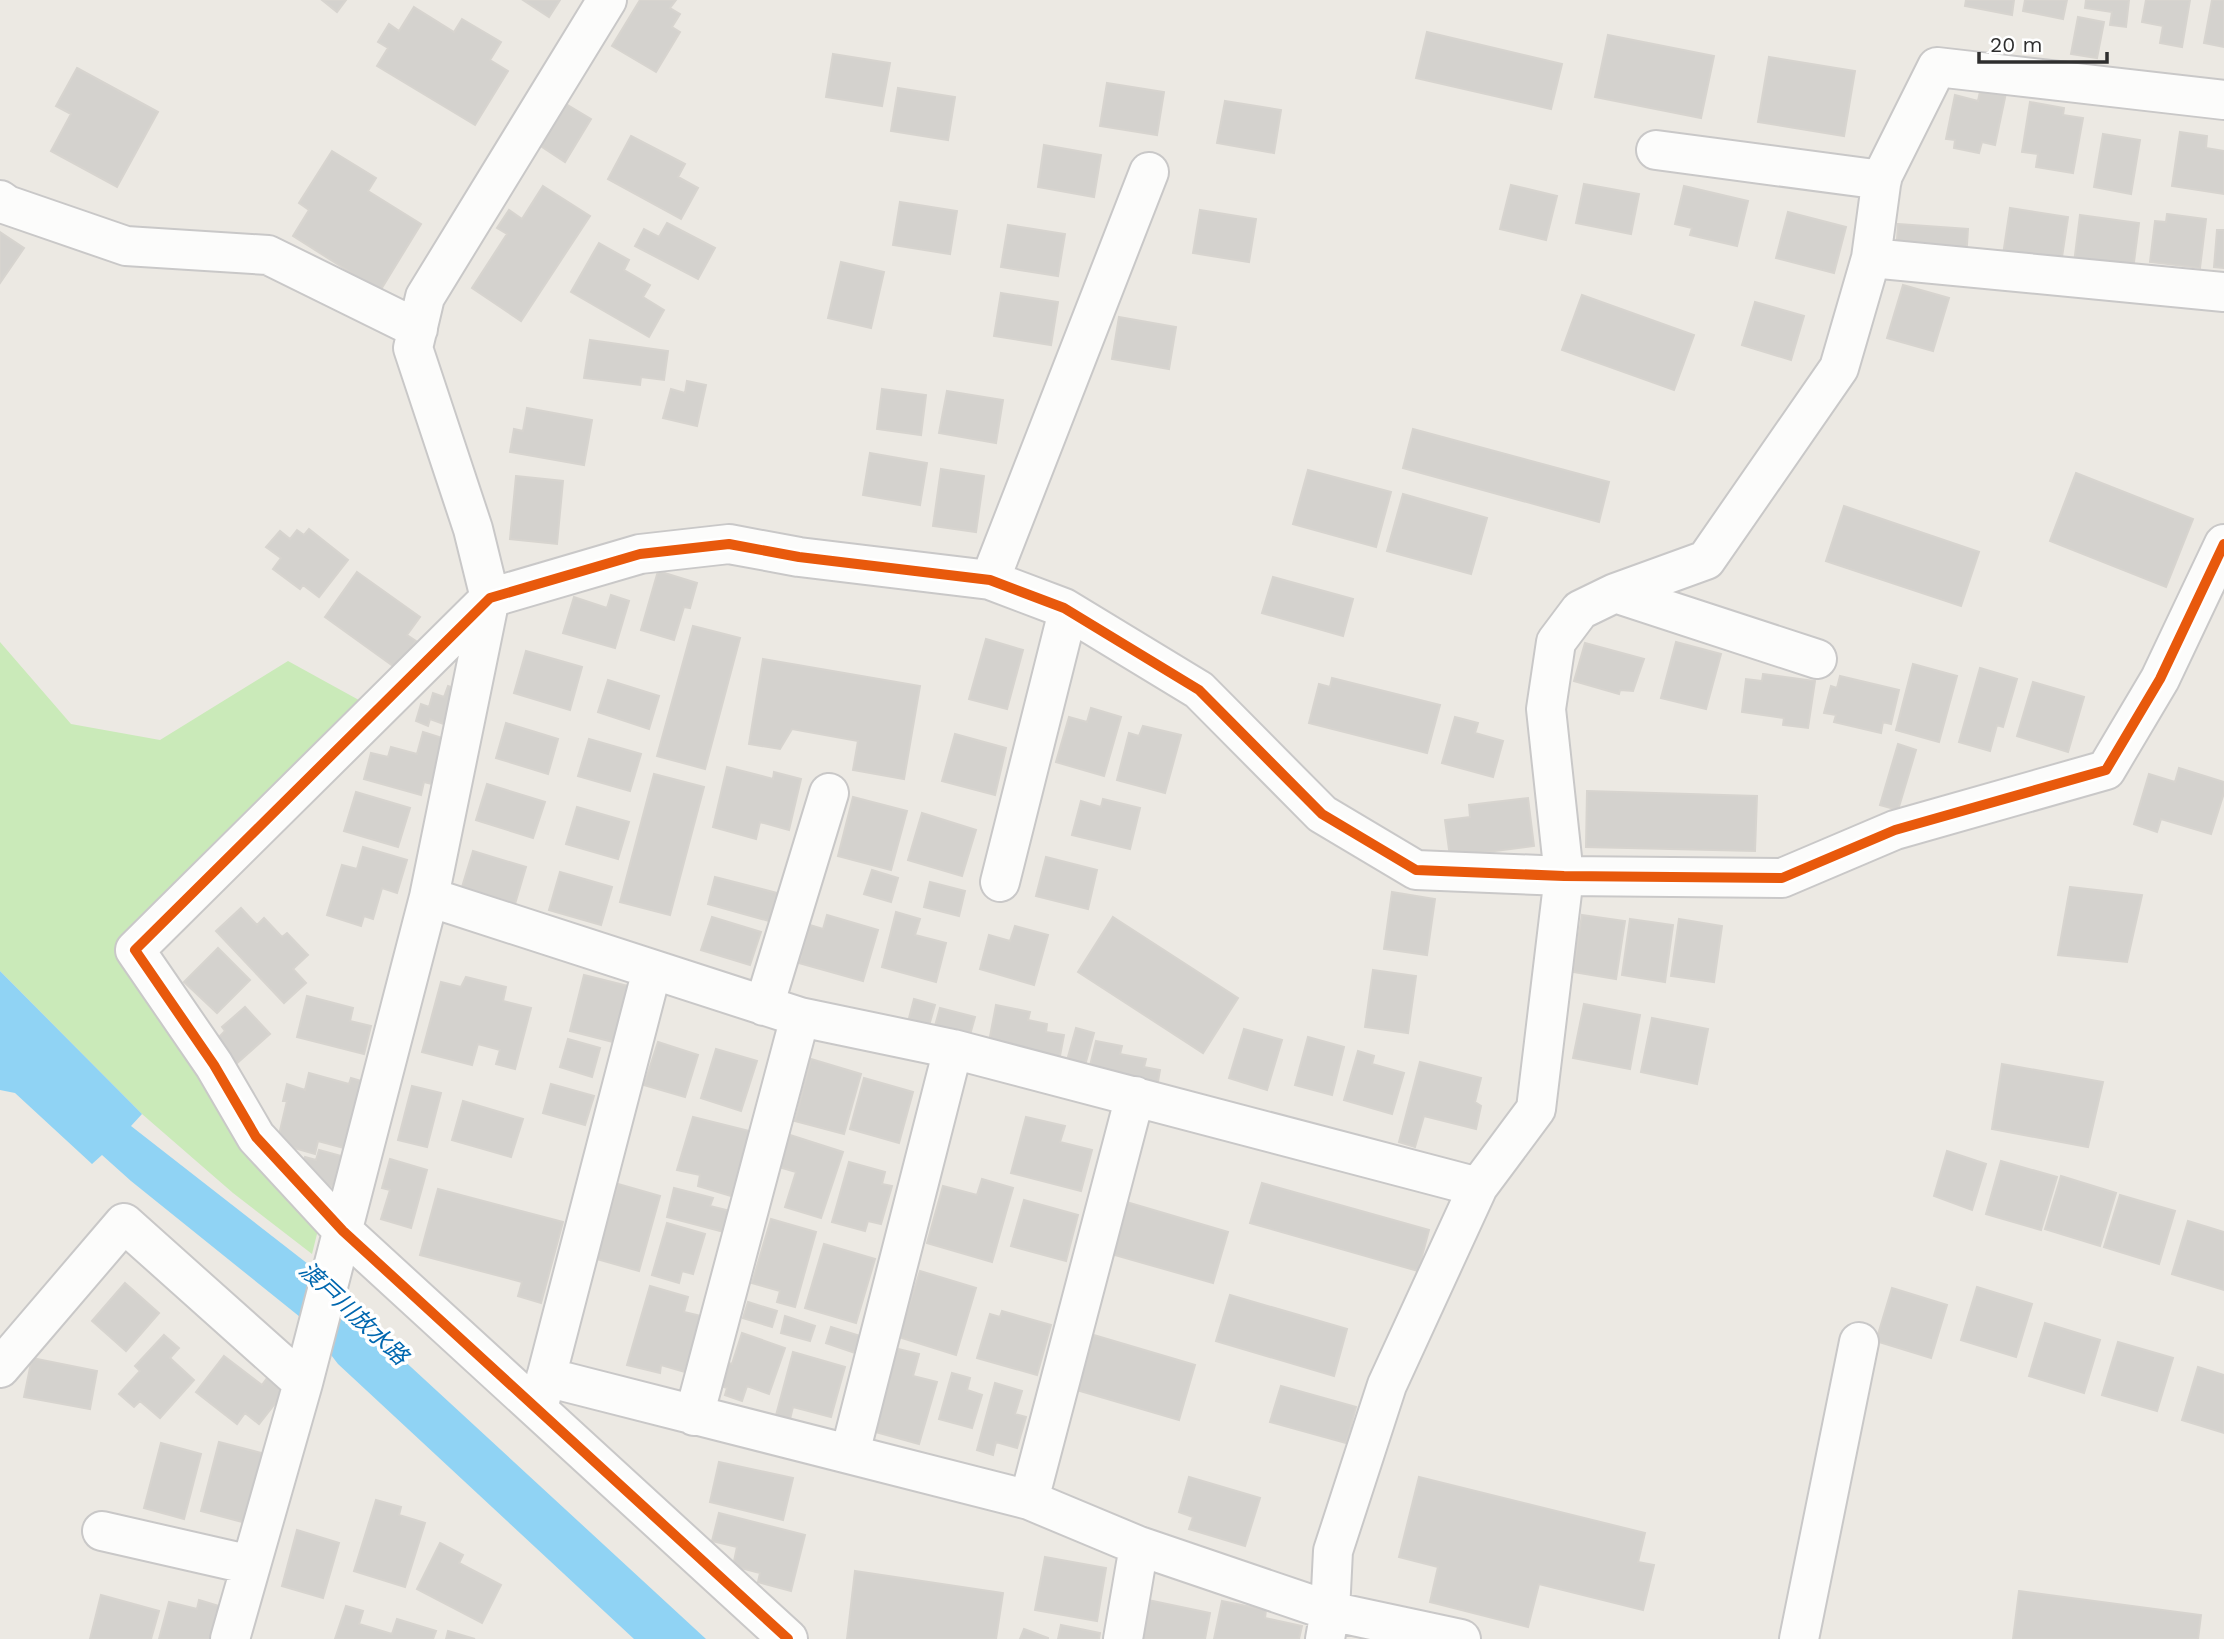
<svg xmlns="http://www.w3.org/2000/svg" width="2224" height="1639" font-family="'Work Sans','Noto Sans JP',sans-serif">
  <style>
    .green { fill: #caeab9 }
    .water { fill: #90d3f4 }
    .building { fill: #d4d2ce; stroke: #d7d4cf; stroke-width: 2 }
    .lines { fill: none; stroke-linecap: round; stroke-linejoin: round }
    .minor-casing { stroke: #c9c8c8; stroke-width: 42 }
    .minor { stroke: #fcfcfb; stroke-width: 38 }
    .cycleway-casing { stroke: #fff; stroke-width: 15 }
    .cycleway { stroke: #e8590c; stroke-width: 10 }
    .labels { text-anchor: middle; stroke-width: 7; stroke-linejoin: round; paint-order: stroke }
    .water-label { font-size: 23px; font-style: italic; fill: #0067af; stroke: #fff }
  </style>
  <rect width="100%" height="100%" fill="#ece9e3"/>
  <!-- green -->
  <path class="green" d="M 0,642 L 71,724 L 160,740 L 288,661 L 377,710 L 135,950 L 323,1210 L 312,1254 L 233,1193 L 142,1114 L 0,971 Z"/>
  <!-- water -->
  <path class="water" d="M 0,971 L 142,1114 L 131,1126 L 317,1271 L 348,1309 L 706,1639 L 634,1639 L 338,1364 L 305,1321 L 131,1181 L 102,1155 L 92,1164 L 15,1093 L 0,1090 Z"/>
  <!-- building -->
  <path class="building" d="M 322,0 L 346,0 L 337,12 Z
    M 523,0 L 560,0 L 549,17 Z
    M 640,0 L 676,0 L 670,8 L 680,14 L 672,27 L 680,32 L 656,72 L 612,46 Z
    M 1966,0 L 2014,0 L 2012,15 L 1965,6 Z
    M 2025,0 L 2067,0 L 2063,19 L 2023,11 Z
    M 2086,0 L 2129,0 L 2126,27 L 2110,25 L 2112,12 L 2085,8 Z
    M 2146,0 L 2190,0 L 2182,47 L 2160,43 L 2163,26 L 2142,22 Z
    M 2212,0 L 2224,0 L 2224,47 L 2204,43 Z
    M 414,7 L 454,32 L 462,19 L 501,42 L 490,60 L 508,71 L 475,125 L 377,66 L 388,48 L 378,42 L 389,24 L 399,31 Z
    M 2078,17 L 2104,22 L 2097,58 L 2071,54 Z
    M 1427,32 L 1562,64 L 1551,109 L 1416,78 Z
    M 1608,35 L 1714,56 L 1701,118 L 1595,97 Z
    M 833,54 L 890,63 L 882,106 L 826,97 Z
    M 1769,57 L 1855,71 L 1844,136 L 1758,122 Z
    M 77,68 L 158,112 L 117,187 L 51,151 L 71,114 L 56,106 Z
    M 1107,83 L 1164,92 L 1157,135 L 1100,126 Z
    M 1981,87 L 2006,93 L 1995,145 L 1982,142 L 1979,153 L 1954,148 L 1955,140 L 1946,139 L 1955,95 L 1978,101 Z
    M 898,88 L 955,97 L 948,140 L 891,131 Z
    M 1225,101 L 1281,110 L 1274,153 L 1217,143 Z
    M 2030,102 L 2064,108 L 2063,115 L 2083,118 L 2073,173 L 2036,167 L 2038,154 L 2022,152 Z
    M 566,104 L 591,119 L 565,162 L 539,145 Z
    M 2180,132 L 2207,136 L 2206,148 L 2224,151 L 2224,194 L 2172,186 Z
    M 2103,134 L 2140,140 L 2131,194 L 2094,187 Z
    M 631,136 L 685,164 L 678,177 L 698,188 L 681,219 L 608,179 Z
    M 1044,145 L 1101,155 L 1094,197 L 1038,187 Z
    M 332,151 L 376,178 L 368,191 L 421,224 L 380,291 L 293,236 L 309,210 L 299,203 Z
    M 1584,184 L 1639,194 L 1631,234 L 1576,223 Z
    M 1511,185 L 1557,196 L 1546,240 L 1500,229 Z
    M 543,186 L 590,216 L 521,321 L 472,288 L 507,234 L 497,228 L 509,210 L 522,219 Z
    M 1684,186 L 1748,201 L 1737,246 L 1690,235 L 1692,228 L 1675,224 Z
    M 900,202 L 957,211 L 950,254 L 893,245 Z
    M 2010,208 L 2068,217 L 2061,264 L 2003,255 Z
    M 1200,210 L 1256,219 L 1249,262 L 1193,253 Z
    M 1788,212 L 1846,227 L 1834,273 L 1776,258 Z
    M 2167,214 L 2206,219 L 2200,268 L 2150,262 L 2155,221 L 2166,222 Z
    M 2080,215 L 2139,223 L 2133,270 L 2074,263 Z
    M 667,223 L 715,248 L 698,279 L 635,246 L 644,229 L 659,237 Z
    M 1898,224 L 1968,229 L 1966,260 L 1896,255 Z
    M 1008,225 L 1065,234 L 1058,276 L 1001,267 Z
    M 2217,230 L 2224,230 L 2224,268 L 2214,267 Z
    M 0,232 L 24,248 L 0,283 Z
    M 599,243 L 629,260 L 624,270 L 650,285 L 643,297 L 664,310 L 649,337 L 571,292 Z
    M 841,262 L 884,272 L 871,328 L 828,318 Z
    M 1903,285 L 1949,298 L 1933,351 L 1887,338 Z
    M 1001,293 L 1058,302 L 1051,345 L 994,336 Z
    M 1582,295 L 1694,335 L 1674,390 L 1562,350 Z
    M 1755,302 L 1804,316 L 1791,360 L 1742,345 Z
    M 1119,317 L 1176,327 L 1169,369 L 1112,359 Z
    M 590,340 L 668,351 L 664,380 L 641,377 L 640,385 L 584,378 Z
    M 687,381 L 706,385 L 697,426 L 663,418 L 671,389 L 685,393 Z
    M 882,389 L 926,395 L 921,435 L 877,429 Z
    M 947,391 L 1003,400 L 996,443 L 939,433 Z
    M 527,408 L 592,420 L 584,465 L 510,452 L 514,429 L 523,431 Z
    M 1413,429 L 1609,482 L 1599,522 L 1403,468 Z
    M 870,453 L 927,463 L 920,505 L 863,495 Z
    M 941,469 L 984,476 L 976,532 L 933,526 Z
    M 1308,470 L 1391,492 L 1376,547 L 1293,524 Z
    M 2076,473 L 2193,519 L 2166,587 L 2050,541 Z
    M 516,476 L 563,481 L 557,544 L 510,539 Z
    M 1403,494 L 1487,518 L 1471,574 L 1387,551 Z
    M 1844,506 L 1979,552 L 1961,606 L 1826,561 Z
    M 309,529 L 348,560 L 319,597 L 303,585 L 300,589 L 273,569 L 281,558 L 266,547 L 280,531 L 290,539 L 297,530 L 304,535 Z
    M 658,571 L 697,583 L 690,608 L 684,607 L 674,640 L 641,630 Z
    M 357,572 L 420,617 L 407,635 L 416,641 L 396,668 L 325,617 Z
    M 1273,577 L 1353,599 L 1343,636 L 1262,613 Z
    M 611,595 L 629,601 L 615,648 L 563,633 L 574,597 L 607,608 Z
    M 693,626 L 740,638 L 705,769 L 657,756 Z
    M 986,639 L 1023,650 L 1007,709 L 969,699 Z
    M 1676,642 L 1721,654 L 1706,709 L 1661,698 Z
    M 1585,643 L 1644,659 L 1633,691 L 1620,690 L 1619,694 L 1574,681 Z
    M 526,651 L 582,667 L 570,710 L 514,693 Z
    M 763,659 L 920,686 L 904,779 L 853,770 L 858,741 L 792,729 L 780,749 L 749,744 Z
    M 1913,664 L 1957,676 L 1939,742 L 1896,730 Z
    M 1980,668 L 2017,679 L 2003,727 L 1997,725 L 1990,751 L 1959,742 Z
    M 1763,674 L 1815,681 L 1808,728 L 1783,725 L 1784,718 L 1742,712 L 1746,679 L 1762,681 Z
    M 1840,676 L 1899,690 L 1891,724 L 1883,722 L 1881,733 L 1834,722 L 1836,715 L 1824,713 L 1831,686 L 1837,688 Z
    M 1332,678 L 1440,705 L 1427,753 L 1309,723 L 1319,684 L 1330,687 Z
    M 608,680 L 659,696 L 649,729 L 598,712 Z
    M 2033,682 L 2084,697 L 2068,752 L 2017,736 Z
    M 448,686 L 461,691 L 449,726 L 430,719 L 428,726 L 416,721 L 421,704 L 429,707 L 433,693 L 444,697 Z
    M 1091,708 L 1121,717 L 1104,776 L 1056,762 L 1069,717 L 1087,722 Z
    M 1455,717 L 1478,723 L 1475,733 L 1503,741 L 1493,777 L 1442,763 Z
    M 506,723 L 558,739 L 548,774 L 496,758 Z
    M 1143,726 L 1181,735 L 1165,793 L 1117,780 L 1129,733 L 1139,736 Z
    M 423,732 L 445,739 L 432,784 L 424,782 L 421,795 L 364,779 L 371,753 L 388,757 L 391,747 L 417,754 Z
    M 955,734 L 1006,748 L 995,795 L 942,781 Z
    M 589,739 L 641,754 L 630,791 L 578,776 Z
    M 1898,744 L 1916,750 L 1898,810 L 1880,805 Z
    M 727,767 L 773,779 L 774,772 L 801,779 L 789,830 L 760,822 L 756,839 L 713,827 Z
    M 2179,768 L 2224,782 L 2224,793 L 2211,834 L 2161,819 L 2157,832 L 2134,824 L 2149,774 L 2175,782 Z
    M 654,774 L 704,787 L 670,915 L 620,902 Z
    M 487,784 L 545,802 L 533,838 L 476,820 Z
    M 1587,791 L 1757,796 L 1755,851 L 1586,847 Z
    M 356,792 L 410,808 L 398,847 L 344,831 Z
    M 853,797 L 907,811 L 891,870 L 838,856 Z
    M 1528,798 L 1534,846 L 1450,857 L 1445,820 L 1470,817 L 1469,805 Z
    M 1103,799 L 1140,808 L 1130,849 L 1072,835 L 1081,801 L 1101,807 Z
    M 577,807 L 629,822 L 618,859 L 566,844 Z
    M 922,813 L 976,830 L 962,876 L 908,860 Z
    M 363,847 L 407,860 L 397,893 L 382,888 L 373,919 L 364,916 L 361,926 L 327,915 L 342,865 L 357,869 Z
    M 473,851 L 526,867 L 515,904 L 462,887 Z
    M 1046,857 L 1097,870 L 1088,909 L 1036,896 Z
    M 872,870 L 898,878 L 891,902 L 864,894 Z
    M 560,872 L 612,887 L 601,925 L 549,910 Z
    M 715,877 L 777,893 L 769,921 L 708,904 Z
    M 930,882 L 965,891 L 959,916 L 924,907 Z
    M 2070,887 L 2142,895 L 2127,962 L 2058,955 Z
    M 1392,892 L 1435,899 L 1427,955 L 1384,949 Z
    M 241,908 L 257,925 L 264,918 L 282,937 L 287,933 L 308,955 L 293,969 L 306,983 L 284,1003 L 216,931 Z
    M 896,912 L 920,919 L 915,935 L 946,943 L 936,982 L 882,967 Z
    M 827,915 L 878,930 L 863,981 L 799,963 L 810,925 L 823,929 Z
    M 1582,915 L 1625,921 L 1616,979 L 1573,972 Z
    M 712,917 L 761,932 L 750,965 L 701,950 Z
    M 1113,917 L 1238,998 L 1203,1053 L 1078,972 Z
    M 1630,919 L 1673,925 L 1665,982 L 1622,975 Z
    M 1679,919 L 1722,926 L 1714,982 L 1671,976 Z
    M 1015,926 L 1048,935 L 1034,985 L 980,969 L 989,935 L 1010,941 Z
    M 218,948 L 250,980 L 217,1013 L 184,982 Z
    M 1373,970 L 1416,976 L 1408,1033 L 1365,1027 Z
    M 584,975 L 628,986 L 613,1042 L 570,1031 Z
    M 466,977 L 506,987 L 503,1001 L 531,1008 L 515,1069 L 496,1064 L 500,1050 L 478,1044 L 472,1065 L 422,1052 L 441,982 L 461,987 Z
    M 307,996 L 353,1008 L 350,1021 L 371,1026 L 364,1054 L 297,1037 Z
    M 914,999 L 935,1005 L 928,1029 L 908,1022 Z
    M 1584,1004 L 1640,1015 L 1630,1069 L 1573,1058 Z
    M 996,1005 L 1030,1012 L 1028,1020 L 1047,1024 L 1046,1032 L 1064,1035 L 1059,1061 L 988,1047 Z
    M 245,1007 L 270,1034 L 236,1064 L 215,1041 L 225,1031 L 222,1027 Z
    M 940,1008 L 975,1017 L 968,1042 L 933,1033 Z
    M 1652,1018 L 1708,1029 L 1697,1084 L 1641,1072 Z
    M 1076,1028 L 1094,1033 L 1084,1069 L 1066,1064 Z
    M 1244,1029 L 1282,1040 L 1267,1090 L 1229,1078 Z
    M 1308,1037 L 1344,1047 L 1332,1095 L 1295,1085 Z
    M 568,1039 L 600,1048 L 592,1077 L 560,1067 Z
    M 1096,1041 L 1122,1046 L 1120,1054 L 1146,1059 L 1144,1067 L 1160,1070 L 1157,1087 L 1088,1074 Z
    M 658,1042 L 698,1055 L 685,1097 L 644,1085 Z
    M 716,1049 L 757,1061 L 741,1111 L 701,1098 Z
    M 1358,1051 L 1374,1056 L 1372,1064 L 1404,1073 L 1392,1114 L 1344,1100 Z
    M 811,1059 L 861,1074 L 844,1134 L 795,1121 Z
    M 1420,1062 L 1481,1078 L 1475,1102 L 1481,1106 L 1476,1129 L 1424,1116 L 1415,1147 L 1399,1142 Z
    M 2002,1064 L 2103,1082 L 2088,1147 L 1992,1129 Z
    M 309,1073 L 349,1084 L 351,1078 L 361,1081 L 344,1148 L 318,1141 L 315,1154 L 277,1143 L 287,1101 L 283,1101 L 287,1084 L 305,1090 Z
    M 864,1078 L 913,1092 L 899,1143 L 850,1129 Z
    M 551,1084 L 594,1096 L 585,1125 L 543,1113 Z
    M 412,1086 L 441,1093 L 427,1147 L 398,1140 Z
    M 463,1101 L 523,1119 L 511,1157 L 452,1140 Z
    M 693,1117 L 753,1132 L 731,1196 L 698,1186 L 700,1175 L 677,1170 Z
    M 1026,1117 L 1065,1126 L 1060,1142 L 1092,1150 L 1081,1191 L 1011,1173 Z
    M 790,1135 L 843,1152 L 821,1218 L 785,1207 L 796,1172 L 779,1167 Z
    M 319,1150 L 341,1156 L 333,1187 L 307,1181 L 301,1170 L 305,1157 L 316,1160 Z
    M 1947,1151 L 1986,1164 L 1972,1210 L 1934,1196 Z
    M 390,1159 L 427,1170 L 411,1228 L 381,1219 L 390,1190 L 382,1188 Z
    M 2001,1161 L 2057,1177 L 2041,1230 L 1986,1214 Z
    M 849,1162 L 885,1172 L 882,1184 L 892,1186 L 881,1224 L 868,1221 L 865,1231 L 832,1222 Z
    M 2061,1176 L 2116,1193 L 2100,1246 L 2045,1229 Z
    M 982,1179 L 1013,1188 L 992,1262 L 927,1243 L 943,1186 L 977,1195 Z
    M 1262,1183 L 1429,1230 L 1418,1271 L 1250,1223 Z
    M 618,1184 L 660,1196 L 639,1271 L 597,1259 Z
    M 674,1188 L 713,1198 L 710,1206 L 730,1211 L 724,1232 L 667,1217 Z
    M 438,1189 L 563,1222 L 541,1303 L 518,1296 L 522,1282 L 420,1255 Z
    M 2120,1195 L 2175,1211 L 2159,1264 L 2104,1247 Z
    M 1024,1200 L 1078,1215 L 1066,1261 L 1011,1246 Z
    M 1123,1201 L 1228,1232 L 1213,1283 L 1108,1253 Z
    M 771,1219 L 816,1232 L 795,1307 L 777,1302 L 780,1291 L 752,1283 Z
    M 2188,1221 L 2224,1232 L 2224,1290 L 2172,1274 Z
    M 667,1223 L 705,1234 L 693,1274 L 682,1271 L 679,1283 L 652,1275 Z
    M 824,1244 L 875,1259 L 856,1323 L 805,1308 Z
    M 920,1271 L 976,1288 L 956,1355 L 899,1337 Z
    M 125,1283 L 159,1313 L 126,1351 L 92,1321 Z
    M 650,1286 L 688,1297 L 684,1312 L 701,1316 L 685,1372 L 661,1365 L 660,1373 L 627,1365 Z
    M 1977,1287 L 2032,1304 L 2016,1357 L 1961,1340 Z
    M 1892,1288 L 1947,1305 L 1931,1358 L 1876,1341 Z
    M 1230,1295 L 1347,1329 L 1334,1376 L 1216,1341 Z
    M 748,1302 L 777,1311 L 772,1327 L 743,1318 Z
    M 1002,1311 L 1051,1325 L 1037,1375 L 977,1358 L 990,1314 L 1000,1317 Z
    M 785,1316 L 815,1326 L 810,1341 L 781,1333 Z
    M 2045,1323 L 2100,1340 L 2084,1393 L 2029,1376 Z
    M 831,1327 L 860,1336 L 855,1353 L 826,1343 Z
    M 742,1333 L 785,1348 L 769,1394 L 747,1386 L 742,1401 L 725,1395 L 727,1388 L 718,1385 L 726,1362 L 732,1364 Z
    M 1087,1333 L 1195,1365 L 1179,1420 L 1070,1388 Z
    M 164,1335 L 179,1348 L 170,1358 L 194,1380 L 160,1418 L 140,1401 L 134,1407 L 119,1394 L 140,1371 L 135,1366 Z
    M 2118,1342 L 2173,1358 L 2157,1411 L 2102,1395 Z
    M 894,1348 L 919,1354 L 913,1376 L 937,1382 L 919,1444 L 872,1431 Z
    M 793,1352 L 845,1367 L 831,1417 L 793,1407 L 789,1423 L 775,1419 Z
    M 224,1356 L 262,1385 L 270,1374 L 288,1387 L 259,1424 L 245,1413 L 237,1424 L 196,1392 Z
    M 32,1358 L 97,1371 L 90,1409 L 24,1397 Z
    M 2198,1367 L 2224,1375 L 2224,1433 L 2182,1420 Z
    M 952,1373 L 970,1378 L 967,1390 L 982,1395 L 972,1428 L 939,1419 Z
    M 995,1383 L 1022,1391 L 1015,1414 L 1026,1417 L 1017,1448 L 996,1442 L 993,1455 L 977,1450 Z
    M 1281,1386 L 1356,1407 L 1346,1443 L 1270,1422 Z
    M 219,1442 L 265,1454 L 246,1523 L 201,1511 Z
    M 161,1443 L 201,1454 L 184,1519 L 144,1508 Z
    M 719,1462 L 793,1478 L 783,1520 L 710,1502 Z
    M 1189,1477 L 1260,1498 L 1245,1546 L 1189,1529 L 1193,1517 L 1179,1512 Z
    M 1419,1477 L 1645,1533 L 1638,1562 L 1654,1565 L 1643,1610 L 1539,1584 L 1528,1627 L 1430,1602 L 1438,1567 L 1399,1557 Z
    M 376,1500 L 401,1507 L 399,1515 L 425,1523 L 405,1587 L 354,1571 Z
    M 719,1513 L 805,1535 L 791,1591 L 758,1582 L 760,1573 L 733,1566 L 737,1547 L 712,1541 Z
    M 297,1530 L 339,1543 L 323,1598 L 282,1586 Z
    M 440,1543 L 463,1555 L 459,1563 L 501,1585 L 482,1623 L 417,1589 Z
    M 1045,1557 L 1106,1568 L 1097,1621 L 1035,1610 Z
    M 855,1571 L 1003,1593 L 996,1639 L 847,1639 Z
    M 2019,1591 L 2201,1615 L 2198,1639 L 2013,1639 Z
    M 101,1595 L 159,1611 L 151,1639 L 90,1639 Z
    M 199,1600 L 222,1607 L 213,1639 L 159,1639 L 169,1602 L 197,1609 Z
    M 1148,1600 L 1210,1613 L 1205,1639 L 1140,1639 Z
    M 1222,1601 L 1266,1610 L 1265,1618 L 1302,1626 L 1299,1639 L 1214,1639 Z
    M 346,1606 L 363,1611 L 359,1624 L 392,1634 L 397,1619 L 436,1631 L 433,1639 L 335,1639 Z
    M 1061,1625 L 1100,1633 L 1099,1639 L 1058,1639 Z
    M 1024,1629 L 1048,1638 L 1048,1639 L 1020,1639 Z
    M 448,1631 L 475,1639 L 446,1639 Z"/>
  <g class="lines">
    <!-- minor casing -->
    <g class="minor-casing">
      <path id="minor" d="M 1656,150 L 1882,180
        M 0,200 L 7,205 L 126,246 L 268,255 L 418,329
        M 1871,258 L 2224,292
        M 990,580 L 1149,172
        M 1615,593 L 1706,560 L 1839,368 L 1871,258 L 1882,177 L 1937,67 L 2224,100
        M 1000,882 L 1068,611
        M 429,897 L 800,1017 L 953,1049 L 1478,1187
        M 764,1006 L 829,793
        M 0,1368 L 124,1223 L 303,1383
        M 546,1377 L 1029,1500 L 1139,1546 L 1330,1611 L 1461,1639
        M 540,1401 L 652,970
        M 694,1416 L 800,1017
        M 850,1453 L 953,1049
        M 1029,1500 L 1135,1096
        M 102,1531 L 251,1565
        M 230,1639 L 303,1383 L 429,897 L 490,598 L 473,529 L 413,348 L 425,297 L 607,0
        M 788,1639 L 343,1231 L 256,1137 L 214,1065 L 135,950 L 490,598 L 640,554 L 729,544 L 799,557 L 990,580 L 1064,608 L 1199,690 L 1322,814 L 1416,870 L 1564,876 L 1782,878 L 1895,830 L 2106,770 L 2160,679 L 2224,544
        M 1123,1639 L 1139,1546
        M 1325,1639 L 1330,1611 L 1333,1551 L 1387,1385 L 1478,1187 L 1536,1109 L 1564,876 L 1546,709 L 1556,642 L 1580,610 L 1615,593 L 1817,659
        M 1799,1639 L 1859,1342"/>
    </g>
    <!-- minor -->
    <use href="#minor" class="minor"/>
    <!-- cycleway casing -->
    <g class="cycleway-casing">
      <path id="cycleway" d="M 788,1639 L 343,1231 L 256,1137 L 214,1065 L 135,950 L 490,598 L 640,554 L 729,544 L 799,557 L 990,580 L 1064,608 L 1199,690 L 1322,814 L 1416,870 L 1564,876 L 1782,878 L 1895,830 L 2106,770 L 2160,679 L 2224,544"/>
    </g>
    <!-- cycleway -->
    <use href="#cycleway" class="cycleway"/>
  </g>
  <g class="labels">
    <!-- water labels -->
    <g class="water-label">
      <text transform="translate(354 1313) rotate(43)" y="8">渡戸川放水路</text>
    </g>
  </g>
  <!-- scale -->
  <path d="M1979 52v10h128v-10" fill="none" stroke="#2e2e2e" stroke-width="3.5"/>
  <text x="1990" y="52" font-size="21" fill="#2e2e2e" stroke="#ffffff" stroke-width="5" paint-order="stroke">20 m</text>
</svg>
